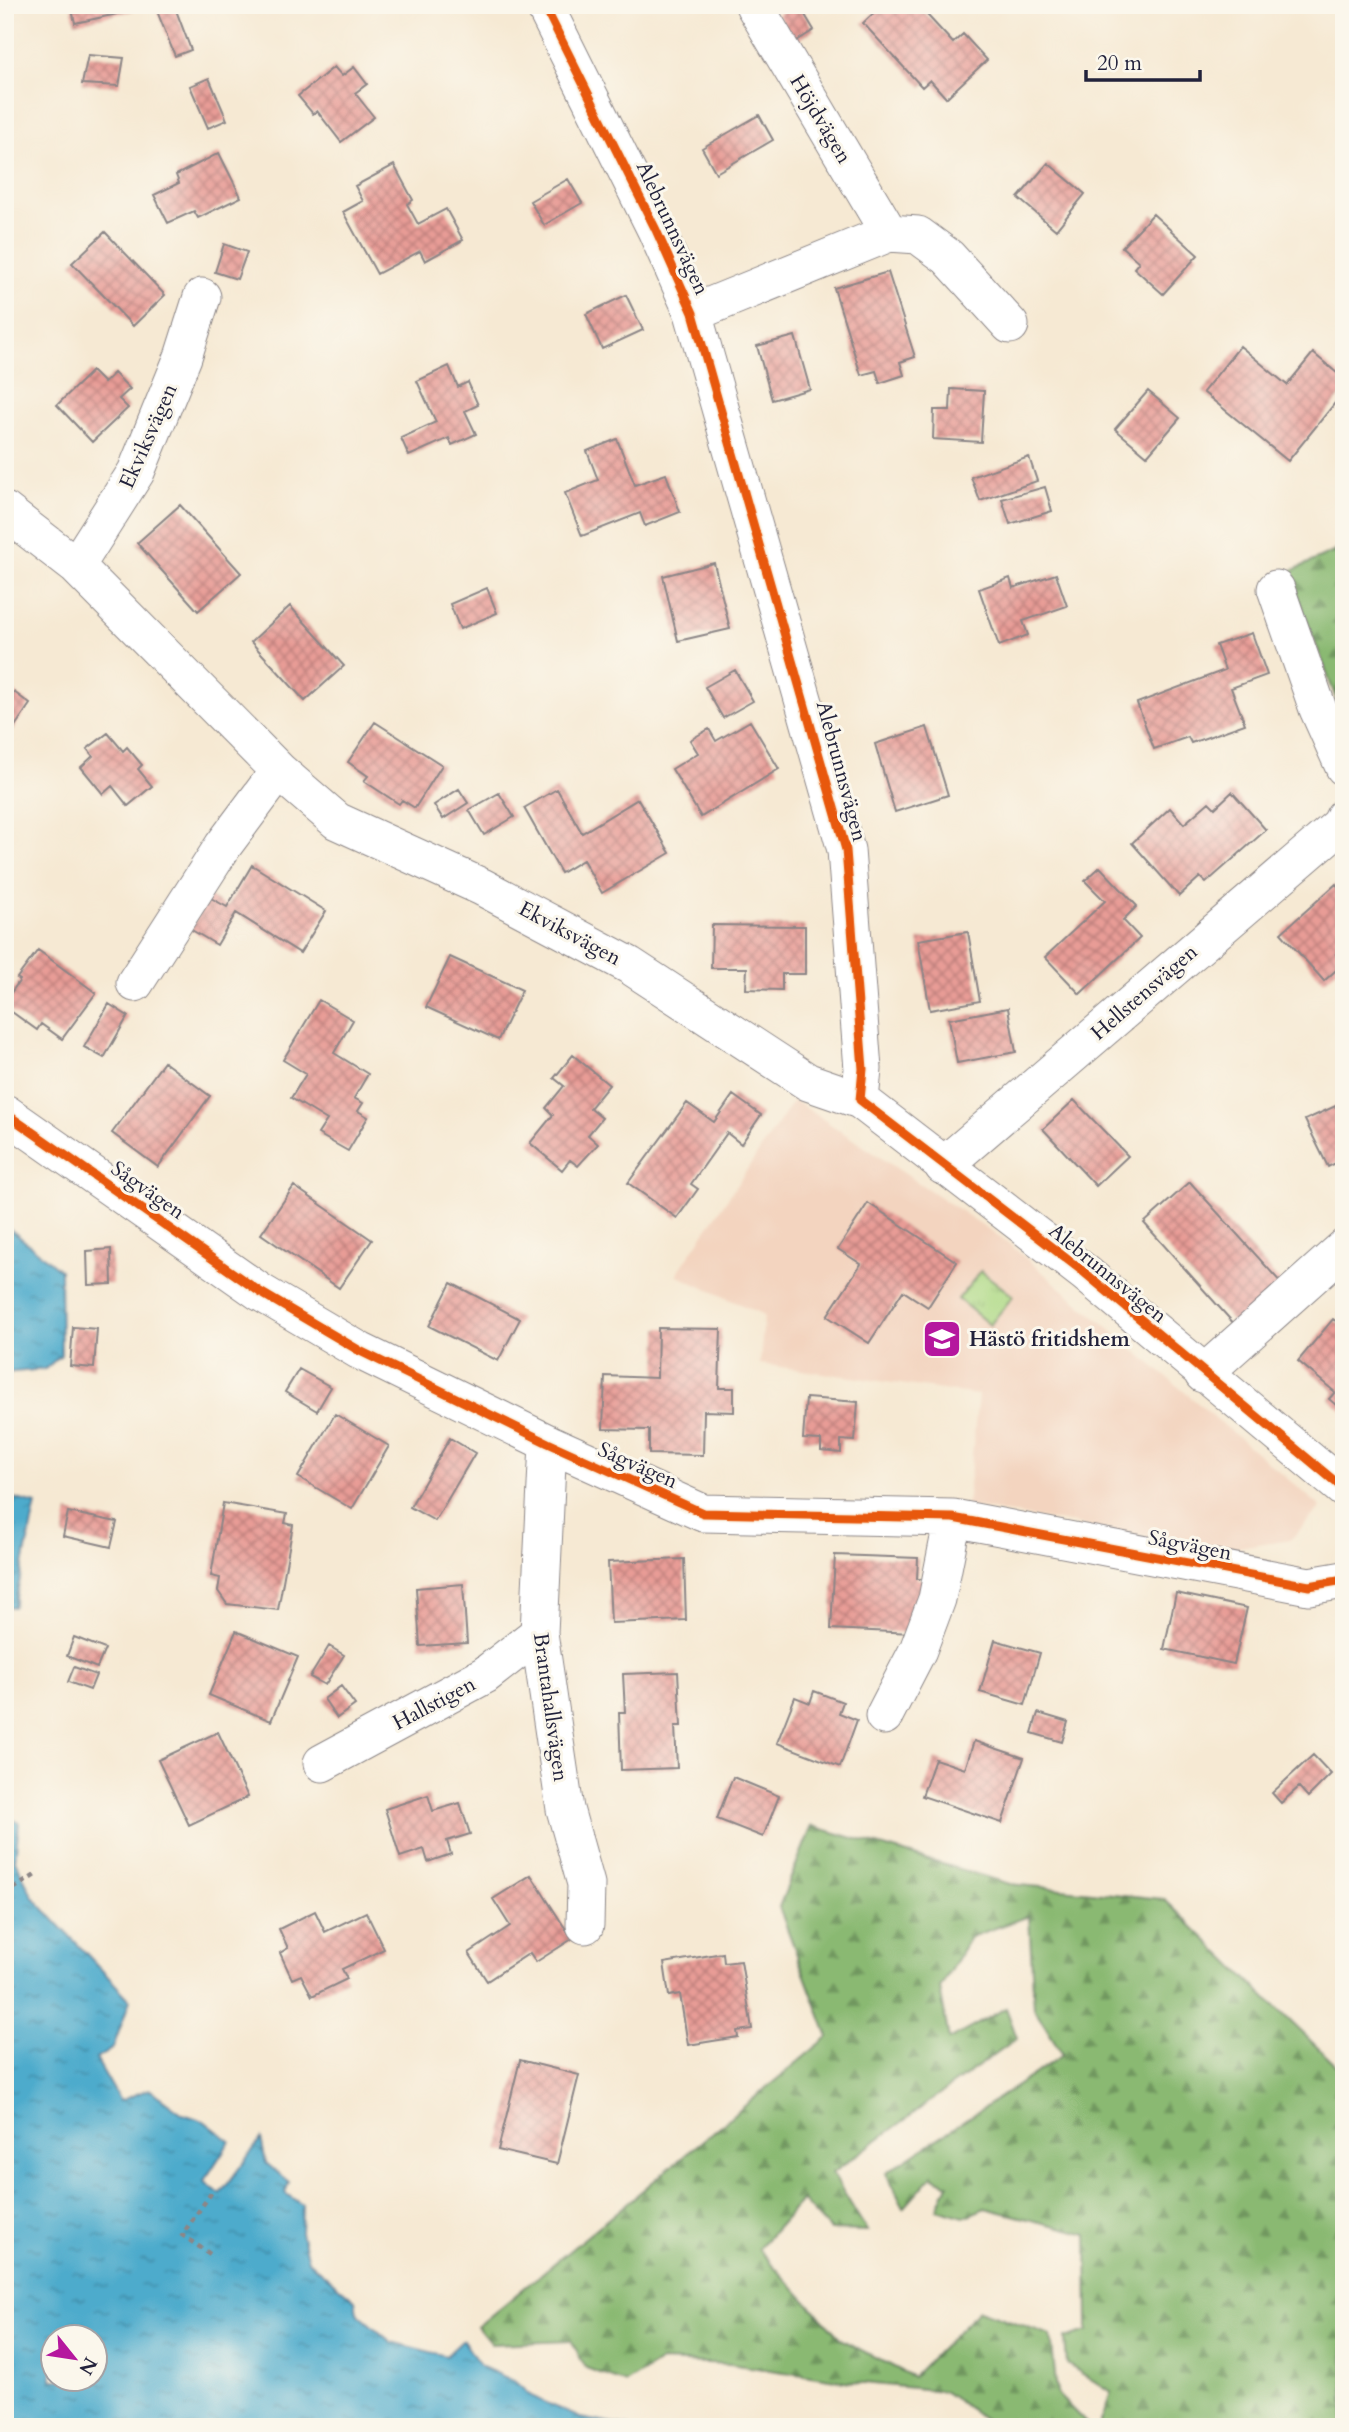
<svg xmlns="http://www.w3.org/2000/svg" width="1349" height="2432" font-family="Cardo,serif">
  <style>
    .built { fill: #f3d4bf }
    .forest { fill: url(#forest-firs); stroke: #566e56; stroke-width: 2 }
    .park { fill: url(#park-tufts); stroke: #687e60; stroke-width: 2 }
    .water { fill: url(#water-ripples); stroke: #386684; stroke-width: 2; fill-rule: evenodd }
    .building { fill: url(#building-cross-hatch) }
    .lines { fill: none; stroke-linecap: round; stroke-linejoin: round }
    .minor-casing { stroke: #8c8687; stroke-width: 39 }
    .path { stroke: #8c8687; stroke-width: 4.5; stroke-dasharray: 5 5; stroke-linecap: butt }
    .minor { stroke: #fff; stroke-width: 37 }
    .cycleway-casing { stroke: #fbf7ec; stroke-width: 13 }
    .cycleway { stroke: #e8590c; stroke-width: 9 }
    .labels { text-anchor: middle; stroke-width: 6; stroke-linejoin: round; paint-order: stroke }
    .street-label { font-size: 21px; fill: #22223b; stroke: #fbf7ec }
    .poi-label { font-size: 21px; font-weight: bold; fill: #22223b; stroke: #fbf7ec; text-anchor: start }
  </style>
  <defs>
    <pattern id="forest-firs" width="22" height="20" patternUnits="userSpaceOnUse" patternTransform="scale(1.75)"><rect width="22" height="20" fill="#8ab972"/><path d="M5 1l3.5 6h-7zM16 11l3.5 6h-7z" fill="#70965f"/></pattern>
    <pattern id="park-tufts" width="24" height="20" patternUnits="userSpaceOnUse" patternTransform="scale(1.75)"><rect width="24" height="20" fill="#aed985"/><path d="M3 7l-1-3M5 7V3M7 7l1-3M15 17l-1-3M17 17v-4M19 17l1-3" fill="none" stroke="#95ba74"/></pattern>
    <pattern id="water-ripples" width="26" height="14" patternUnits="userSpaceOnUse" patternTransform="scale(1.75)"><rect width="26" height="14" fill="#4dabcc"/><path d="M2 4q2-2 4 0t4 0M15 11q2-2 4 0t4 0" fill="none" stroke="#408ba7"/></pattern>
    <pattern id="building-cross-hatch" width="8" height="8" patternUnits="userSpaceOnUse" patternTransform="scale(1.75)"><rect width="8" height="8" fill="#e89c96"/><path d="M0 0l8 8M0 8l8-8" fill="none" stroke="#bc7f7c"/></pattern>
  </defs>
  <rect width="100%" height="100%" fill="#fbf7ec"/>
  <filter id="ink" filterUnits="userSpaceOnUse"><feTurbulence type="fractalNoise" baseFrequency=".0143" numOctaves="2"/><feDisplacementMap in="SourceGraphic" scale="14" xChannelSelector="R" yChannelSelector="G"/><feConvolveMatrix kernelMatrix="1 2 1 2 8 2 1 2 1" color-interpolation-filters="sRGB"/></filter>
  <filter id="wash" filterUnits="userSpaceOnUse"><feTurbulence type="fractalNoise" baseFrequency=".00686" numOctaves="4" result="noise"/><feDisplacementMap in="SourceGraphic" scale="28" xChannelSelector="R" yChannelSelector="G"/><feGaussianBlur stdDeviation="1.57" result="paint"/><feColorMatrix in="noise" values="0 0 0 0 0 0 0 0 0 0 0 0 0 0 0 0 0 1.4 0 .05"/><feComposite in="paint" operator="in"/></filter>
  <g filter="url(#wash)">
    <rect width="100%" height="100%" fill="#f6e9d3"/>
    <!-- built -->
    <path class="built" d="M 794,1100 L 1003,1239 L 1321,1507 L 1291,1539 L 1224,1549 L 967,1506 L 978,1395 L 760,1364 L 764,1315 L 676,1275 Z"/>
    <!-- forest -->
    <path class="forest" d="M 1344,547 L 1344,720 L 1289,572 Z
      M 812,1826 L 1010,1884 L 1164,1899 L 1344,2073 L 1344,2427 L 1099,2427 L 1111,2392 L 1067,2364 L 1065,2338 L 1088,2331 L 1087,2234 L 985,2208 L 964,2217 L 937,2209 L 948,2184 L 932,2176 L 904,2208 L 886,2173 L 1063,2055 L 1034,2008 L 1029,1916 L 970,1937 L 940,1988 L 949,2040 L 1006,2008 L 1017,2038 L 832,2173 L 867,2231 L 830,2230 L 802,2200 L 758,2249 L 842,2340 L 913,2377 L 979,2310 L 1051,2335 L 1057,2394 L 1086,2423 L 1070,2427 L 996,2427 L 943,2391 L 844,2381 L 730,2364 L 661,2361 L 626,2383 L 586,2368 L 571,2341 L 491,2344 L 477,2327 L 828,2037 L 779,1907 Z"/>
    <!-- park -->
    <path class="park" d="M 981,1271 L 1013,1296 L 990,1325 L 958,1299 Z"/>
    <!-- water -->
    <path class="water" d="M 5,1225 L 60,1270 L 61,1355 L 45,1369 L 5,1373 Z
      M 5,1496 L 36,1504 L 14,1607 L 5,1606 Z
      M 5,1815 L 19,1823 L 15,1860 L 33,1897 L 130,2000 L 113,2048 L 96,2059 L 120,2101 L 149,2089 L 183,2114 L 204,2121 L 230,2141 L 204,2181 L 220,2194 L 261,2139 L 266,2163 L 289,2182 L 285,2193 L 302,2205 L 301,2232 L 308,2261 L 355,2300 L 357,2313 L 391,2342 L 446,2356 L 463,2340 L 480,2366 L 514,2381 L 531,2396 L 580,2418 L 630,2427 L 5,2427 ZM 52,2338 L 94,2338 L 94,2380 L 52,2380 Z"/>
    <g id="blocks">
      <!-- building -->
      <path class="building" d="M 71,5 L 144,5 L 145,8 L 75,23 Z
        M 171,5 L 174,5 L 191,50 L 175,56 L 157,11 Z
        M 794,5 L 799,5 L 814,30 L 795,42 L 778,14 Z
        M 882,5 L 918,5 L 953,43 L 963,34 L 987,60 L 946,98 L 930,80 L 922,87 L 863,23 Z
        M 88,55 L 124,58 L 119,86 L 82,84 Z
        M 334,67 L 342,76 L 354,67 L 367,84 L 355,93 L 374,117 L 341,142 L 317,111 L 313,114 L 298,96 Z
        M 209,78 L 227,120 L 208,128 L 190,86 Z
        M 759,115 L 773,140 L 716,173 L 702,148 Z
        M 219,153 L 241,197 L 198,218 L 194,211 L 168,223 L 154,195 L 179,183 L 176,175 Z
        M 1048,163 L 1085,194 L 1056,230 L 1018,198 Z
        M 394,165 L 413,200 L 407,204 L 418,224 L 446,209 L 463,240 L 425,261 L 420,251 L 377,274 L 343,212 L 363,201 L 355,186 Z
        M 568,179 L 582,203 L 544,225 L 530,201 Z
        M 1153,214 L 1198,255 L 1163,294 L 1134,268 L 1139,262 L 1122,247 Z
        M 105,232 L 165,295 L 133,326 L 72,263 Z
        M 224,244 L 247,252 L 237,279 L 215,272 Z
        M 888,272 L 915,357 L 900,362 L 904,375 L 880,383 L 876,371 L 861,375 L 834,288 Z
        M 626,295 L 643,330 L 602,349 L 586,314 Z
        M 795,336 L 810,389 L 772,400 L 757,346 Z
        M 1240,346 L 1287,385 L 1313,353 L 1344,379 L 1344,392 L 1288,461 L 1203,392 Z
        M 449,366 L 458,387 L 468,382 L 478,405 L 465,411 L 476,434 L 452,445 L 449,438 L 409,456 L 401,438 L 436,422 L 417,381 Z
        M 92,371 L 104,383 L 114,373 L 130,389 L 119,399 L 128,408 L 92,442 L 57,405 Z
        M 951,389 L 984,391 L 981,442 L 933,439 L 934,410 L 950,410 Z
        M 1148,391 L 1180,418 L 1147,456 L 1115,429 Z
        M 617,439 L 635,485 L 666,474 L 680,512 L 645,526 L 640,513 L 582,536 L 565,493 L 598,480 L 587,451 Z
        M 1029,457 L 1037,481 L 980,501 L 971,477 Z
        M 1045,487 L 1052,511 L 1010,524 L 1002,499 Z
        M 180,505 L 241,573 L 198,611 L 137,543 Z
        M 714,563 L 730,629 L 678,641 L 663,576 Z
        M 1056,574 L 1067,606 L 1023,621 L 1028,635 L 999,646 L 979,589 L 1010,578 L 1013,588 Z
        M 487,588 L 497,613 L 460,629 L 450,604 Z
        M 290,606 L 344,666 L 305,701 L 251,642 Z
        M 1252,633 L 1267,675 L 1231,688 L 1245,724 L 1191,743 L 1188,737 L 1154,749 L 1137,703 L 1225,670 L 1216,645 Z
        M 735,670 L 753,701 L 723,718 L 705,687 Z
        M 14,692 L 30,704 L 5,741 L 5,704 Z
        M 750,721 L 779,769 L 701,817 L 672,769 L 698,753 L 690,740 L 709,729 L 716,741 Z
        M 375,722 L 442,765 L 415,808 L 402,800 L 399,804 L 364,781 L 368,776 L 348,762 Z
        M 927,727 L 948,795 L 895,812 L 875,744 Z
        M 108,733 L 123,751 L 127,747 L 142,765 L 138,769 L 152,786 L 128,806 L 112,786 L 103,794 L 81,767 L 93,756 L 87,749 Z
        M 459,789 L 468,803 L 443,819 L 434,805 Z
        M 557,789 L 582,833 L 638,799 L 670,853 L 602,893 L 583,860 L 561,873 L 524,808 Z
        M 1232,792 L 1266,830 L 1206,883 L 1200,877 L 1179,896 L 1132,843 L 1170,808 L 1184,824 L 1209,802 L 1215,808 Z
        M 499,793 L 514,817 L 484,835 L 469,810 Z
        M 252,865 L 326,911 L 300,953 L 236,913 L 217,945 L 190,929 L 209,897 L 227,907 Z
        M 1100,867 L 1137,906 L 1123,920 L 1140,938 L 1080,994 L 1045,957 L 1105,901 L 1085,881 Z
        M 1336,884 L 1344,893 L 1344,948 L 1336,954 L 1344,963 L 1324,981 L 1281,933 Z
        M 712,925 L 805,926 L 805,974 L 782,974 L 782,990 L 746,989 L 747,968 L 711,968 Z
        M 968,932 L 980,1001 L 930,1010 L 918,940 Z
        M 38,950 L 96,993 L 62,1039 L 41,1024 L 37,1030 L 5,1007 L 5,1001 L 20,980 L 17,978 Z
        M 450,957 L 522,990 L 498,1040 L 426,1007 Z
        M 319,1000 L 353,1020 L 334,1053 L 368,1074 L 354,1098 L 363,1103 L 358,1111 L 368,1117 L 348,1151 L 318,1134 L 327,1120 L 291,1098 L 306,1074 L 283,1060 Z
        M 109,1004 L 128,1016 L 104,1058 L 84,1047 Z
        M 1008,1008 L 1016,1052 L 957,1063 L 949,1019 Z
        M 573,1055 L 609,1085 L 590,1108 L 602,1118 L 588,1135 L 598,1144 L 578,1166 L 570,1160 L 562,1170 L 530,1143 L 553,1115 L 546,1108 L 564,1086 L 554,1078 Z
        M 164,1062 L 210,1096 L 158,1167 L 112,1133 Z
        M 733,1095 L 761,1115 L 741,1144 L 727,1133 L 691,1184 L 698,1189 L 677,1218 L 628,1183 L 687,1103 L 714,1122 Z
        M 1074,1100 L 1128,1156 L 1096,1186 L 1043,1129 Z
        M 1342,1103 L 1344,1159 L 1328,1167 L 1305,1120 Z
        M 1190,1182 L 1283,1285 L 1236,1326 L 1144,1223 Z
        M 294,1186 L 372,1240 L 339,1288 L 261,1234 Z
        M 868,1203 L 957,1262 L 928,1307 L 903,1291 L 869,1343 L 827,1316 L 861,1264 L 838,1249 Z
        M 111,1249 L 112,1284 L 88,1285 L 87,1251 Z
        M 451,1283 L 520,1319 L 498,1361 L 429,1326 Z
        M 1333,1319 L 1344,1327 L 1344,1412 L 1329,1399 L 1335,1392 L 1298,1361 Z
        M 73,1327 L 97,1329 L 94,1368 L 70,1366 Z
        M 658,1328 L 721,1329 L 719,1388 L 734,1388 L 734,1412 L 704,1411 L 703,1455 L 649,1454 L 649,1430 L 603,1429 L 605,1376 L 657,1378 Z
        M 299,1369 L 331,1387 L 317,1411 L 285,1392 Z
        M 806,1398 L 858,1402 L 855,1441 L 841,1440 L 841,1453 L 821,1451 L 821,1440 L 803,1439 Z
        M 335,1414 L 389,1446 L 352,1509 L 298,1477 Z
        M 450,1438 L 475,1453 L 435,1521 L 410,1507 Z
        M 223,1503 L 287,1514 L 285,1523 L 293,1525 L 278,1610 L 227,1604 L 218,1591 L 220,1578 L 211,1576 Z
        M 68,1512 L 117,1522 L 111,1547 L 63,1536 Z
        M 835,1555 L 918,1558 L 917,1579 L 926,1579 L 912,1633 L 831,1629 Z
        M 684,1559 L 686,1620 L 611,1623 L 608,1562 Z
        M 463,1584 L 467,1643 L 420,1646 L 416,1588 Z
        M 1176,1593 L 1247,1608 L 1234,1664 L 1164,1649 Z
        M 236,1631 L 298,1657 L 271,1721 L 209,1695 Z
        M 74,1637 L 105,1649 L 97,1668 L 67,1656 Z
        M 995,1640 L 1040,1653 L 1025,1705 L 980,1692 Z
        M 329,1646 L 344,1655 L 325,1685 L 310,1677 Z
        M 74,1667 L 96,1675 L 90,1690 L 68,1682 Z
        M 678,1672 L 681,1726 L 675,1726 L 677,1768 L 621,1770 L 619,1712 L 625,1712 L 623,1674 Z
        M 341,1686 L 355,1705 L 337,1718 L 324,1699 Z
        M 814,1691 L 843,1702 L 839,1713 L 857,1720 L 840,1767 L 777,1743 L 795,1697 L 810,1703 Z
        M 1038,1713 L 1068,1722 L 1062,1742 L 1032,1733 Z
        M 218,1732 L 248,1797 L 189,1825 L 158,1760 Z
        M 974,1741 L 1024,1758 L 1002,1823 L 922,1796 L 935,1759 L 965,1769 Z
        M 1313,1755 L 1331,1774 L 1308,1797 L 1299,1787 L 1281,1803 L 1272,1793 Z
        M 733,1777 L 779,1796 L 763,1837 L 717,1819 Z
        M 428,1795 L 433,1811 L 460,1803 L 470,1834 L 447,1841 L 451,1854 L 428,1862 L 424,1849 L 400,1857 L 385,1809 Z
        M 531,1875 L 572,1939 L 536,1962 L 530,1953 L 487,1981 L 469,1953 L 510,1926 L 493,1899 Z
        M 315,1911 L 325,1932 L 366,1912 L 384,1949 L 342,1969 L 347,1979 L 312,1996 L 301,1975 L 292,1979 L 280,1953 L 288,1948 L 279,1929 Z
        M 723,1953 L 724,1963 L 741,1961 L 752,2029 L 737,2031 L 738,2037 L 688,2045 L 680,1994 L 669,1996 L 664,1963 Z
        M 520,2060 L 579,2075 L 557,2164 L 498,2150 Z"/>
    </g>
  </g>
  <g filter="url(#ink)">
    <use href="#blocks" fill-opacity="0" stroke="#8c8687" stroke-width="2"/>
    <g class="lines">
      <!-- minor casing -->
      <g class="minor-casing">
        <path id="minor" d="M 544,5 L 656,230 L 693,313 L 846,850 L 863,1069 L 860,1100 L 1085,1273 L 1344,1489
          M 754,5 L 889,233 L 918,235 L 948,257 L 1010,325
          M 693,313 L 889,233
          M 5,511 L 76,566 L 279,771 L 337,821 L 482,887 L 629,965 L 808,1082 L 860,1100
          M 76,566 L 136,472 L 183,357 L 202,297
          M 1276,589 L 1318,709 L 1344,767
          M 135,983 L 223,846 L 279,771
          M 5,1113 L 260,1292 L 360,1351 L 548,1443 L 703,1513 L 953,1518 L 1309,1586 L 1344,1580
          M 943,1166 L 1340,825 L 1344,817
          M 1203,1374 L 1344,1248
          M 548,1443 L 539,1633 L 565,1809 L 586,1884 L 585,1925
          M 884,1716 L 918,1650 L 937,1599 L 953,1518
          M 322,1763 L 485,1675 L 539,1633"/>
      </g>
      <!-- path -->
      <path class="path" d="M 5,1894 L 37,1874
        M 210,2254 L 182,2235 L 214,2189"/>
      <!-- minor -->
      <use href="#minor" class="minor"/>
      <!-- cycleway casing -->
      <g class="cycleway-casing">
        <path id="cycleway" d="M 544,5 L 656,230 L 693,313 L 846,850 L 863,1069 L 860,1100 L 1085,1273 L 1344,1489
          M 5,1113 L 260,1292 L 360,1351 L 548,1443 L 703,1513 L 953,1518 L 1309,1586 L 1344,1580"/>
      </g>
      <!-- cycleway -->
      <use href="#cycleway" class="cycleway"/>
    </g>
  </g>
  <!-- icons -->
  <defs>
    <g id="school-square" transform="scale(2.0125)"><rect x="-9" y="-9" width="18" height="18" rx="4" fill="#b5179e" stroke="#fbf7ec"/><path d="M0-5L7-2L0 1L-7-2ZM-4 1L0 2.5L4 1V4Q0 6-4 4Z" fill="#fff"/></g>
  </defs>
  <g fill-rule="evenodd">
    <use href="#school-square" x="942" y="1339"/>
  </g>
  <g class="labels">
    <!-- street labels -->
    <g class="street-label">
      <text transform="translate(821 119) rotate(59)" y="7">Höjdvägen</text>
      <text transform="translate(673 228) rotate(65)" y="7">Alebrunnsvägen</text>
      <text transform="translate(148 436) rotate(-66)" y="7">Ekviksvägen</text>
      <text transform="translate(842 771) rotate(75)" y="7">Alebrunnsvägen</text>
      <text transform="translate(570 933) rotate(28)" y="7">Ekviksvägen</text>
      <text transform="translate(1144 992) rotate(-41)" y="7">Hellstensvägen</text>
      <text transform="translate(148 1190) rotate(35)" y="7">Sågvägen</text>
      <text transform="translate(1108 1273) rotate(39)" y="7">Alebrunnsvägen</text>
      <text transform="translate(638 1465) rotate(24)" y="7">Sågvägen</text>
      <text transform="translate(1190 1545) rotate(11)" y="7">Sågvägen</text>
      <text transform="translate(434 1703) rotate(-28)" y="7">Hallstigen</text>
      <text transform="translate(551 1707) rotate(82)" y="7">Brantahallsvägen</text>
    </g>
    <!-- poi labels -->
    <g class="poi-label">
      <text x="969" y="1346">Hästö fritidshem</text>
    </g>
  </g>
  <!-- margin -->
  <rect width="1349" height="2432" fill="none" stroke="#fbf7ec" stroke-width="28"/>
  <!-- north arrow -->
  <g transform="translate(74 2358) rotate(120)"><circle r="33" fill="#fbf7ec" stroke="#a4a2a5" stroke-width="2"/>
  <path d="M0-5L12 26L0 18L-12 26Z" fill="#b5179e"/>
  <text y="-10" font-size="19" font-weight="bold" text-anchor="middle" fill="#22223b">N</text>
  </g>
  <!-- scale -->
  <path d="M1086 70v10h114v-10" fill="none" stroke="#22223b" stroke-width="3.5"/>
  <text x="1097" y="70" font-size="21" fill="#22223b" stroke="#fbf7ec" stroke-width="5" paint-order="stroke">20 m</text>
</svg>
